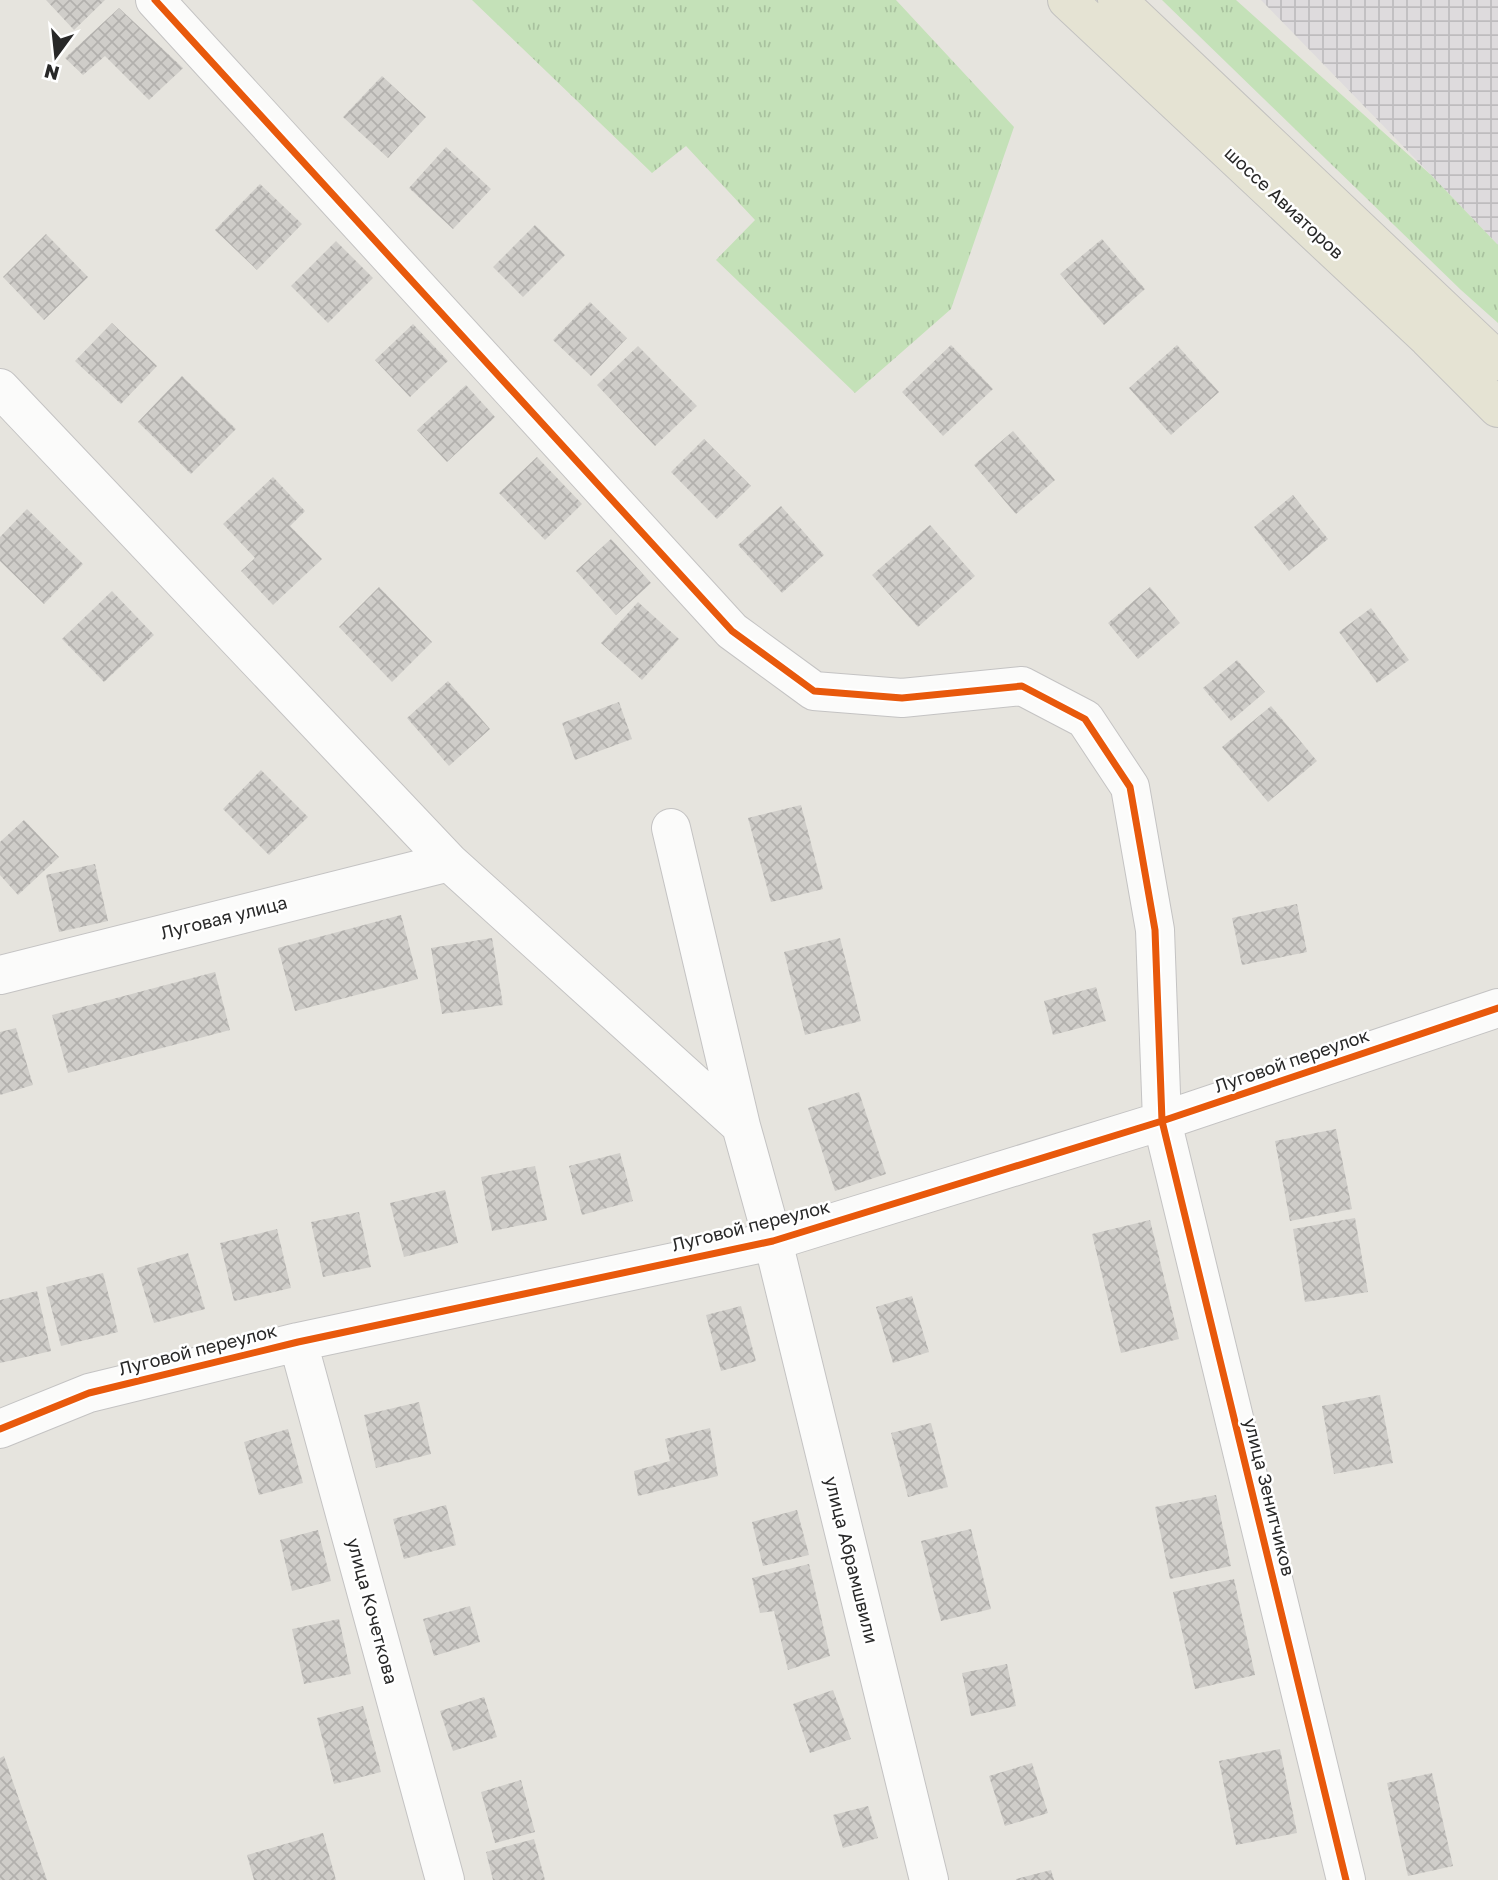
<svg xmlns="http://www.w3.org/2000/svg" width="1498" height="1880" font-family="'Golos Text',sans-serif">
  <style>
    .industrial { fill: url(#industrial-grid) }
    .grass { fill: url(#grass-tufts) }
    .building { fill: url(#building-cross-hatch) }
    .lines { fill: none; stroke-linecap: round; stroke-linejoin: round }
    .minor-casing { stroke: #c4c3c3; stroke-width: 40 }
    .primary-casing { stroke: #c3c2c0; stroke-width: 40 }
    .minor { stroke: #fbfbfa; stroke-width: 38 }
    .primary { stroke: #e5e3d3; stroke-width: 38 }
    .cycleway-casing { stroke: #fff; stroke-width: 11 }
    .cycleway { stroke: #e8590c; stroke-width: 7 }
    .labels { text-anchor: middle; stroke-width: 5; stroke-linejoin: round; paint-order: stroke }
    .street-label { font-size: 18px; fill: #282828; stroke: #fff }
  </style>
  <defs>
    <pattern id="industrial-grid" width="8" height="8" patternUnits="userSpaceOnUse" patternTransform="scale(1.75)"><rect width="8" height="8" fill="#dedbdd"/><path d="M0 4h8M4 0v8" fill="none" stroke="#bebcbe"/></pattern>
    <pattern id="grass-tufts" width="24" height="20" patternUnits="userSpaceOnUse" patternTransform="scale(1.75)"><rect width="24" height="20" fill="#c4e1b8"/><path d="M3 7l-1-3M5 7V3M7 7l1-3M15 17l-1-3M17 17v-4M19 17l1-3" fill="none" stroke="#a8c19e"/></pattern>
    <pattern id="building-cross-hatch" width="8" height="8" patternUnits="userSpaceOnUse" patternTransform="scale(1.75)"><rect width="8" height="8" fill="#cfcdc9"/><path d="M0 0l8 8M0 8l8-8" fill="none" stroke="#b2b0ad"/></pattern>
  </defs>
  <rect width="100%" height="100%" fill="#e6e4de"/>
  <!-- industrial -->
  <path class="industrial" d="M 1261,0 L 1498,0 L 1498,245 L 1431,175 Z"/>
  <!-- grass -->
  <path class="grass" d="M 472,0 L 896,0 L 1014,127 L 951,309 L 855,393 L 716,260 L 755,220 L 686,146 L 652,173 Z
    M 1162,0 L 1236,0 L 1431,175 L 1498,245 L 1498,323 L 1461,290 Z"/>
  <!-- building -->
  <path class="building" d="M 46,0 L 105,0 L 74,30 Z
    M 119,8 L 183,68 L 149,100 L 105,56 L 83,75 L 65,58 Z
    M 382,76 L 426,117 L 388,158 L 343,117 Z
    M 446,147 L 491,189 L 453,229 L 409,188 Z
    M 260,184 L 302,224 L 257,270 L 215,230 Z
    M 535,225 L 565,255 L 523,297 L 493,267 Z
    M 46,234 L 88,277 L 44,320 L 3,277 Z
    M 1102,239 L 1145,289 L 1104,325 L 1060,274 Z
    M 336,241 L 373,278 L 328,323 L 291,286 Z
    M 590,302 L 627,338 L 591,376 L 553,340 Z
    M 112,323 L 157,366 L 121,404 L 75,361 Z
    M 413,324 L 448,361 L 410,397 L 375,360 Z
    M 951,345 L 993,389 L 943,436 L 902,392 Z
    M 1177,345 L 1219,392 L 1171,435 L 1129,388 Z
    M 638,346 L 697,406 L 655,446 L 597,385 Z
    M 182,376 L 236,429 L 191,474 L 138,422 Z
    M 466,385 L 495,417 L 447,462 L 417,430 Z
    M 1013,431 L 1055,480 L 1016,514 L 974,465 Z
    M 704,439 L 751,486 L 717,519 L 671,472 Z
    M 537,457 L 582,504 L 545,540 L 499,493 Z
    M 273,477 L 305,511 L 290,526 L 322,559 L 273,605 L 241,571 L 255,558 L 223,524 Z
    M 1293,495 L 1328,539 L 1289,571 L 1254,527 Z
    M 781,506 L 824,555 L 782,593 L 738,545 Z
    M 27,509 L 83,564 L 44,604 L 0,561 L 0,537 Z
    M 930,525 L 975,576 L 918,627 L 872,575 Z
    M 611,539 L 651,583 L 616,615 L 576,571 Z
    M 379,587 L 432,642 L 392,682 L 339,627 Z
    M 1150,587 L 1180,623 L 1138,659 L 1108,623 Z
    M 112,591 L 154,635 L 104,682 L 62,639 Z
    M 638,602 L 679,639 L 642,680 L 601,643 Z
    M 1371,608 L 1409,660 L 1377,683 L 1339,632 Z
    M 1237,660 L 1265,692 L 1231,721 L 1203,688 Z
    M 448,681 L 490,729 L 449,766 L 407,718 Z
    M 619,702 L 632,739 L 575,760 L 562,723 Z
    M 1271,706 L 1317,761 L 1268,802 L 1222,747 Z
    M 261,770 L 308,817 L 269,855 L 223,809 Z
    M 801,805 L 823,889 L 771,902 L 748,818 Z
    M 24,820 L 59,857 L 18,895 L 0,875 L 0,842 Z
    M 95,864 L 108,921 L 59,932 L 46,875 Z
    M 1297,904 L 1307,952 L 1242,965 L 1232,918 Z
    M 401,915 L 418,979 L 295,1011 L 278,948 Z
    M 492,938 L 503,1005 L 442,1014 L 431,948 Z
    M 840,938 L 861,1021 L 805,1035 L 784,952 Z
    M 215,972 L 230,1030 L 68,1073 L 52,1015 Z
    M 1096,987 L 1106,1021 L 1053,1035 L 1044,1001 Z
    M 16,1028 L 33,1085 L 0,1095 L 0,1032 Z
    M 859,1092 L 886,1174 L 835,1191 L 808,1108 Z
    M 1336,1129 L 1352,1209 L 1290,1221 L 1275,1141 Z
    M 620,1153 L 633,1201 L 582,1215 L 569,1166 Z
    M 535,1166 L 547,1220 L 492,1231 L 481,1177 Z
    M 445,1190 L 458,1243 L 404,1257 L 390,1203 Z
    M 359,1212 L 371,1267 L 323,1277 L 311,1222 Z
    M 1355,1218 L 1368,1292 L 1305,1302 L 1293,1229 Z
    M 1150,1220 L 1179,1339 L 1121,1353 L 1092,1234 Z
    M 277,1229 L 291,1288 L 234,1301 L 220,1243 Z
    M 188,1253 L 205,1309 L 154,1323 L 137,1268 Z
    M 103,1273 L 118,1332 L 61,1346 L 46,1287 Z
    M 37,1291 L 51,1351 L 0,1363 L 0,1300 Z
    M 912,1296 L 929,1352 L 893,1363 L 876,1307 Z
    M 741,1306 L 756,1361 L 721,1371 L 706,1315 Z
    M 1380,1395 L 1393,1463 L 1334,1474 L 1322,1406 Z
    M 419,1402 L 431,1454 L 376,1468 L 364,1415 Z
    M 931,1423 L 948,1487 L 908,1497 L 891,1433 Z
    M 710,1428 L 718,1476 L 638,1496 L 634,1471 L 670,1461 L 665,1439 Z
    M 288,1429 L 303,1483 L 259,1495 L 244,1442 Z
    M 1216,1495 L 1231,1566 L 1170,1579 L 1155,1507 Z
    M 446,1505 L 456,1545 L 404,1559 L 393,1519 Z
    M 797,1510 L 809,1555 L 763,1566 L 752,1522 Z
    M 971,1529 L 991,1609 L 941,1621 L 921,1541 Z
    M 318,1530 L 331,1581 L 292,1591 L 280,1540 Z
    M 809,1564 L 830,1656 L 788,1670 L 774,1611 L 760,1613 L 752,1578 Z
    M 1234,1579 L 1255,1675 L 1195,1689 L 1173,1592 Z
    M 470,1606 L 480,1642 L 434,1656 L 423,1619 Z
    M 339,1619 L 351,1674 L 304,1684 L 292,1629 Z
    M 1007,1664 L 1016,1706 L 971,1716 L 962,1673 Z
    M 833,1690 L 851,1739 L 810,1753 L 793,1704 Z
    M 484,1697 L 497,1737 L 453,1751 L 440,1711 Z
    M 363,1706 L 381,1772 L 334,1784 L 317,1718 Z
    M 1280,1749 L 1297,1833 L 1236,1845 L 1219,1761 Z
    M 4,1756 L 47,1880 L 0,1880 L 0,1758 Z
    M 1032,1763 L 1048,1813 L 1005,1826 L 989,1776 Z
    M 1432,1773 L 1453,1866 L 1408,1876 L 1387,1783 Z
    M 521,1780 L 535,1832 L 495,1843 L 481,1792 Z
    M 868,1806 L 878,1838 L 843,1848 L 833,1815 Z
    M 323,1833 L 336,1880 L 254,1880 L 247,1855 Z
    M 534,1839 L 545,1880 L 493,1880 L 486,1852 Z
    M 1051,1870 L 1054,1880 L 1016,1880 L 1016,1879 Z"/>
  <g class="lines">
    <!-- minor casing -->
    <g class="minor-casing">
      <path id="minor" d="M 155,0 L 732,631 L 814,691 L 902,698 L 1022,686 L 1085,719 L 1130,787 L 1155,930 L 1162,1121 L 1346,1880
        M 0,388 L 449,862 L 741,1126
        M 671,828 L 741,1126 L 773,1241 L 929,1880
        M 0,975 L 449,862
        M 298,1342 L 445,1880
        M 0,1429 L 89,1393 L 298,1342 L 773,1241 L 1162,1121 L 1498,1008"/>
    </g>
    <!-- primary casing -->
    <g class="primary-casing">
      <path id="primary" d="M 1067,0 L 1428,338 L 1498,408
        M 1117,0 L 1498,361"/>
    </g>
    <!-- minor -->
    <use href="#minor" class="minor"/>
    <!-- primary -->
    <use href="#primary" class="primary"/>
    <!-- cycleway casing -->
    <g class="cycleway-casing">
      <path id="cycleway" d="M 155,0 L 732,631 L 814,691 L 902,698 L 1022,686 L 1085,719 L 1130,787 L 1155,930 L 1162,1121 L 1346,1880
        M 0,1429 L 89,1393 L 298,1342 L 773,1241 L 1162,1121 L 1498,1008"/>
    </g>
    <!-- cycleway -->
    <use href="#cycleway" class="cycleway"/>
  </g>
  <g class="labels">
    <!-- street labels -->
    <g class="street-label">
      <text transform="translate(1284 203) rotate(43)" y="6">шоссе Авиаторов</text>
      <text transform="translate(224 918) rotate(-14)" y="6">Луговая улица</text>
      <text transform="translate(1292 1061) rotate(-19)" y="6">Луговой переулок</text>
      <text transform="translate(751 1226) rotate(-14)" y="6">Луговой переулок</text>
      <text transform="translate(198 1350) rotate(-14)" y="6">Луговой переулок</text>
      <text transform="translate(1269 1497) rotate(76)" y="6">улица Зенитчиков</text>
      <text transform="translate(851 1560) rotate(76)" y="6">улица Абрамшвили</text>
      <text transform="translate(372 1611) rotate(75)" y="6">улица Кочеткова</text>
    </g>
  </g>
  <!-- north arrow -->
  <g transform="translate(56 56) rotate(195)" stroke="#ffffff" stroke-width="5" paint-order="stroke">
  <path d="M0-5L12 26L0 18L-12 26Z" fill="#282828"/>
  <text y="-10" font-size="19" font-weight="bold" text-anchor="middle" fill="#282828">N</text>
  </g>
</svg>
